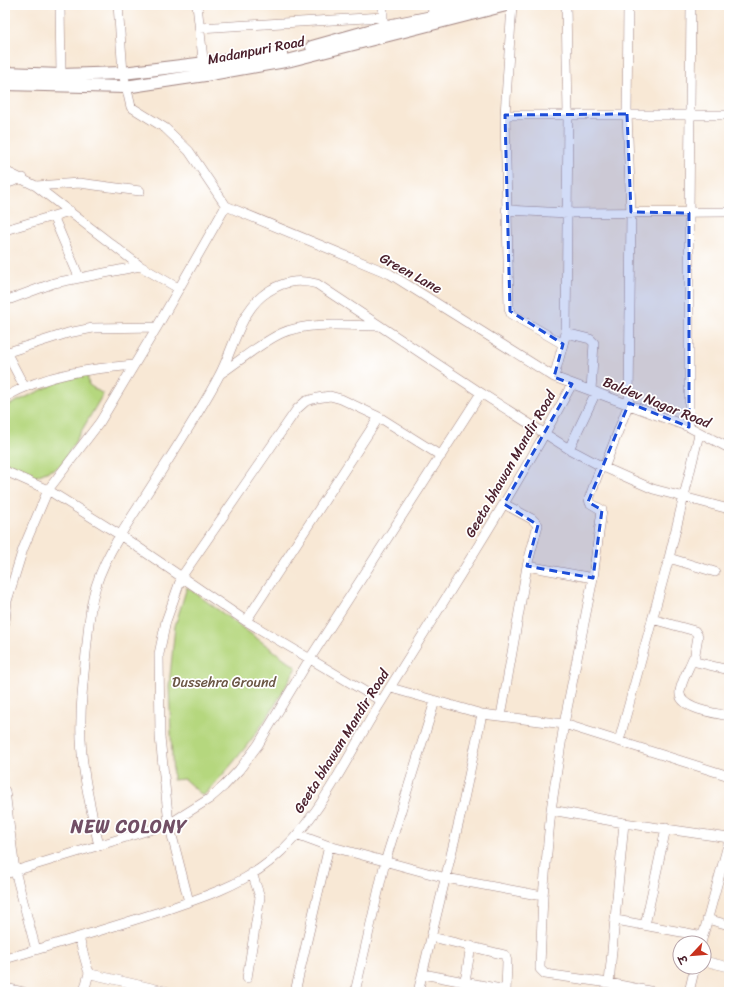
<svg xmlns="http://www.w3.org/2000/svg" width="734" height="997" font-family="Sriracha,'Playpen Sans Deva',sans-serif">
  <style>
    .green { fill: #b5d77e; stroke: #807b54 }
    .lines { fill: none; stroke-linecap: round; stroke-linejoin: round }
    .minor-casing { stroke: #a18480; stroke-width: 10 }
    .tertiary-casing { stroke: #a18480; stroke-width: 14 }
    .minor { stroke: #fff; stroke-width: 9 }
    .tertiary { stroke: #fff; stroke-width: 12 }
    .marked { fill: #1d4ed8; fill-opacity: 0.2; stroke: #1d4ed8; stroke-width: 3; stroke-dasharray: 8 5; stroke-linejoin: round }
    .labels { text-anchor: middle; stroke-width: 3.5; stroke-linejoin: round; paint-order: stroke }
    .street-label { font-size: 14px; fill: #4a1f2b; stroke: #fff }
    .park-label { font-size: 14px; fill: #6a5644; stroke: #fff }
    .district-label { font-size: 18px; font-weight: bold; letter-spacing: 1px; fill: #725066; stroke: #fff }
  </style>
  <rect width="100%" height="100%" fill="#fff"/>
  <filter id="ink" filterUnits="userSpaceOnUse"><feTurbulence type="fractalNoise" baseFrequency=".025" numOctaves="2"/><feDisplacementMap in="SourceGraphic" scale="8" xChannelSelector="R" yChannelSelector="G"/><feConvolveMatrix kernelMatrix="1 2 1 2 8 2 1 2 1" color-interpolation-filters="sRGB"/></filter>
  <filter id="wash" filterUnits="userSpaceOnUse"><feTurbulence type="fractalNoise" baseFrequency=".012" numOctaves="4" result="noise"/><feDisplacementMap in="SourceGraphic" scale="16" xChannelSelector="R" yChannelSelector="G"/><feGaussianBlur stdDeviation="0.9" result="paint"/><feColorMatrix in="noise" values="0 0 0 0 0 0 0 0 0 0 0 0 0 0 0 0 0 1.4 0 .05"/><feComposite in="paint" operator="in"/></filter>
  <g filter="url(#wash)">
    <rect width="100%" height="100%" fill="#f8e8d5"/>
    <!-- green -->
    <path class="green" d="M 87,374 L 89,385 L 103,394 L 61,466 L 34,477 L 5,461 L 5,407 L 63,380 Z
      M 187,587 L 296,667 C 273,714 240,758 203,796 L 184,779 L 173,780 L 169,686 L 175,626 Z"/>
  </g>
  <g filter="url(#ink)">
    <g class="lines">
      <!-- minor casing -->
      <g class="minor-casing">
        <path id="minor" d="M 60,5 L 61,75
          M 118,5 L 123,73 L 131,107 L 165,128 L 189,151 L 226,206
          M 197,5 L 204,68
          M 383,5 L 383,22
          M 432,5 L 434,21
          M 512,5 L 505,115 L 509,308 L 511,314 L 563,344
          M 199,28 L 383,17
          M 505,115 L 729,115
          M 5,171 L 36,186 L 140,266 L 178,288
          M 5,184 L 23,178
          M 36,186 L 79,183 L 140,191
          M 226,206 L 390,274 L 554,377 L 689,427 L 729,448
          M 506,210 L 568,213 L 729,212
          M 53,216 L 79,277
          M 5,230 L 70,211
          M 5,301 L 54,283 L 140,266
          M 566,333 L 590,339 L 594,343 L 591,390
          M 5,350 L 24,386
          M 5,353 L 68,333 L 93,328 L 157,327
          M 220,374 C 238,362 262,342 282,333 C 308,321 350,326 379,326
          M 554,377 L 566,333 L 568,114 L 566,5
          M 5,397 C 46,374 88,369 134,365
          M 689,427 L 689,213 L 691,5
          M 569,449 L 596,392
          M 601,466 L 589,499 L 590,503 L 602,510 L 593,578 L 564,724 L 551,810 L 543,896 L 540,965 L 540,969 L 545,974 L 609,983 L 654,992
          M 604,468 L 629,403 L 631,212 L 627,114 L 628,5
          M 5,471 L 48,490 L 120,535 L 246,621 L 381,701
          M 669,558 L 715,572
          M 527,566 L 593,578
          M 652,619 L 695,631 L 698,636 L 694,660 L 696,662 L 729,670
          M 246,621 L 379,417
          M 5,622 L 7,601 L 23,549 L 48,490 L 100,422 L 157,327 L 226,206
          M 693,658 C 689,668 682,680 680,691 C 677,709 716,713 729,716
          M 391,688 L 482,714 L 564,724 L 729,776
          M 501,716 L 527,566 L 538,525 L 532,519 L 504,504
          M 619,741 L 669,558 L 699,434
          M 5,791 L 15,871 L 36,950
          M 551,810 L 624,823 L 729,838
          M 299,835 L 329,846 L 446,878 L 543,896
          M 99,846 C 90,805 79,761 81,719 C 81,697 84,675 86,653 C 88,634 89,615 93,597 C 101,561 124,529 144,498 C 170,457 198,416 220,374 C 233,349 240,314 262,296 C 279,282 296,278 317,284 L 481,393 L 569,449 L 601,466 L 653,489 L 729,509
          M 5,874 L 169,824 L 209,799 L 224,786 L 239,770 L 258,745 L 309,660 L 481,393
          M 189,902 L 169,824 L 160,737 L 159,654 L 166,621 L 182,576 L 297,409 L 306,401 L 317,398 L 330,396 L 341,399 L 379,417 L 441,456
          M 707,919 L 729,925
          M 616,920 L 703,936
          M 645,925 L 666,828
          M 432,937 L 505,955 L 507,961 L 506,992
          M 79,938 L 88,970 L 91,974 L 169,992
          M 701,943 L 729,841
          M 5,959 C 56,944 106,929 156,913 C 194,900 237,888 269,862 C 320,821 346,757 381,702 C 446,597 514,493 572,384
          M 704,961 L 729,967
          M 423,974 L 506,990
          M 247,978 L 260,897 L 252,873
          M 465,982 L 471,946
          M 609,983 L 624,823
          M 5,988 L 23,992
          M 84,992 L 89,973
          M 295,992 L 329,846
          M 355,992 L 385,862 L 435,701
          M 418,992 L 461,813 L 482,714
          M 689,992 L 695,967"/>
      </g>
      <!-- tertiary casing -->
      <g class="tertiary-casing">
        <path id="tertiary" d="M 312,47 L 383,27 L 432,17 L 465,5
          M 5,73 L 61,75 L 123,73 L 281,54
          M 5,84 L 125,87 L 205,75 L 291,60 L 506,5"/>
      </g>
      <!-- minor -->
      <use href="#minor" class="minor"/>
      <!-- tertiary -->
      <use href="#tertiary" class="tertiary"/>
    </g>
  </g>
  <!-- marked area -->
  <path class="marked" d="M 627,114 L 631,212 L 689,213 L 689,427 L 629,403 L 588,502 L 602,510 L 593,578 L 527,566 L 538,525 L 504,504 L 572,384 L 554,377 L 563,344 L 510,311 L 505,115 Z"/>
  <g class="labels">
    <!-- street labels -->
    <g class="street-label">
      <text transform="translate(256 50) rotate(-11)" y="5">Madanpuri Road</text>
      <text transform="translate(411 273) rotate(29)" y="5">Green Lane</text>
      <text transform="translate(657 402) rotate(22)" y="5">Baldev Nagar Road</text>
      <text transform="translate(510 464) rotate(-60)" y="5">Geeta bhawan Mandir Road</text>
      <text transform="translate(341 741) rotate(-58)" y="5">Geeta bhawan Mandir Road</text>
    </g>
    <!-- park labels -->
    <g class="park-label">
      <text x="224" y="687">Dussehra Ground</text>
    </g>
    <!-- district labels -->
    <g class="district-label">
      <text x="129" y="833">NEW COLONY</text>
    </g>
  </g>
  <!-- margin -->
  <rect width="734" height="997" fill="none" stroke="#fff" stroke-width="20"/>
  <!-- north arrow -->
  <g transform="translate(692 955) rotate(244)"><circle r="19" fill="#ffffff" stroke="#b7a5aa"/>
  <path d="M0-3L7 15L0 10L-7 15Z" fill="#c8321e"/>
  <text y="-6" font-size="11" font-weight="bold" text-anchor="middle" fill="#4a1f2b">उ</text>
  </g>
</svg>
